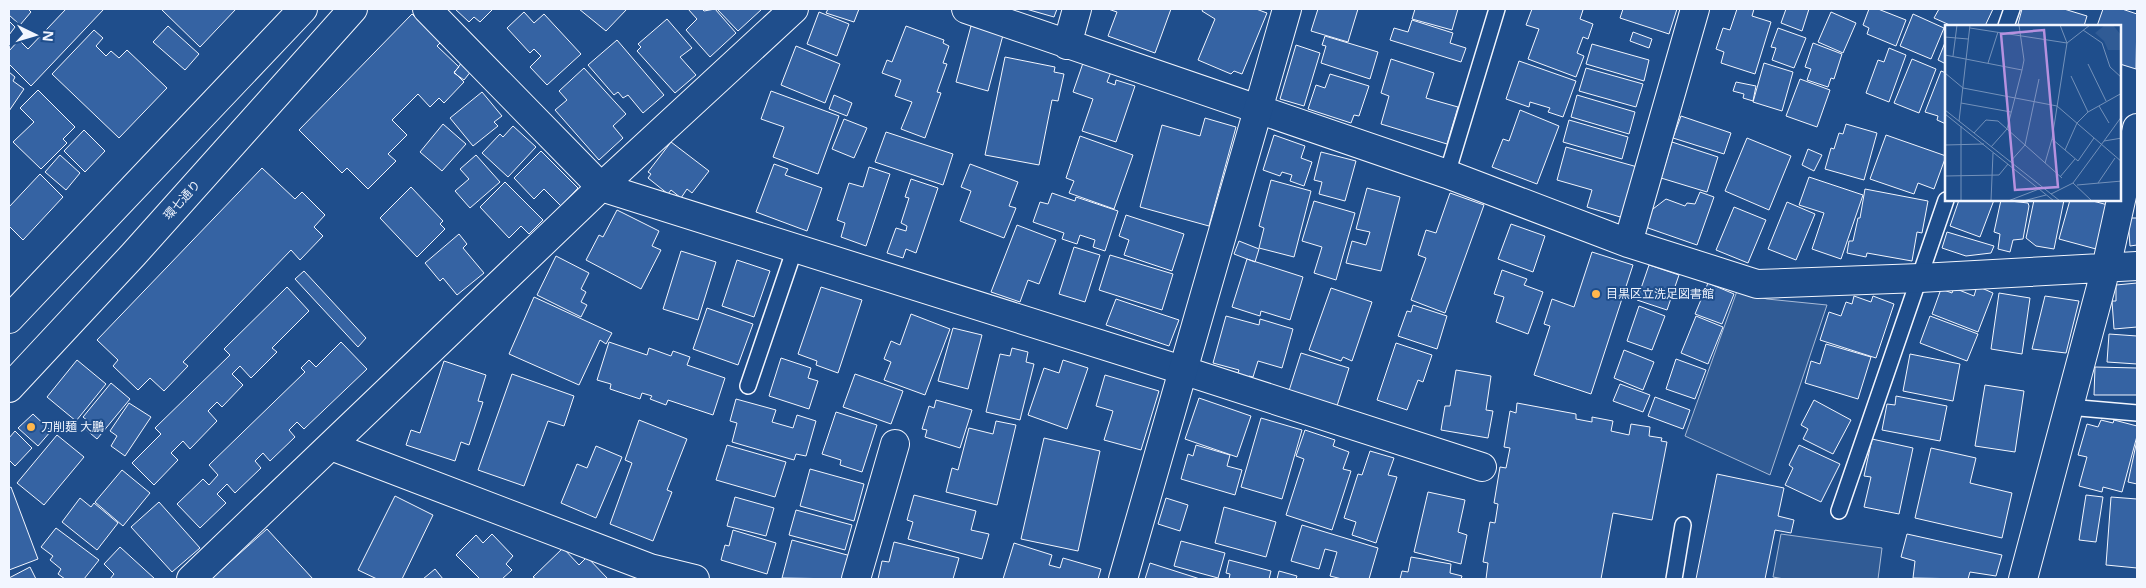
<svg xmlns="http://www.w3.org/2000/svg" width="2146" height="588" font-family="'Noto Sans','Noto Sans JP',sans-serif">
  <style>
    .built { fill: #305b95; stroke: #a8bbd7 }
    .building { fill: #3563a3; stroke: #f2f6ff }
    .lines { fill: none; stroke-linecap: round; stroke-linejoin: round }
    .service-casing { stroke: #f2f6ff; stroke-width: 18 }
    .minor-casing { stroke: #f2f6ff; stroke-width: 30 }
    .tertiary-casing { stroke: #f2f6ff; stroke-width: 30 }
    .primary-casing { stroke: #f2f6ff; stroke-width: 30 }
    .service { stroke: #1f4e8c; stroke-width: 15 }
    .minor { stroke: #1f4e8c; stroke-width: 28 }
    .tertiary { stroke: #1f4e8c; stroke-width: 28 }
    .primary { stroke: #1f4e8c; stroke-width: 28 }
    .poi-dot { fill: #ffb74d; stroke: #1f4e8c; stroke-width: 2 }
    .labels { text-anchor: middle; stroke-width: 4; stroke-linejoin: round; paint-order: stroke }
    .street-label { font-size: 12px; fill: #f2f6ff; stroke: #1f4e8c }
    .poi-label { font-size: 12px; fill: #f2f6ff; stroke: #1f4e8c; text-anchor: start }
    .inset-road { fill: none; stroke: #7391ba; stroke-width: 1 }
    .view { fill: #b691df; fill-opacity: 0.15; stroke: #b691df; stroke-width: 2.5 }
    .inset-edge { fill: none; stroke: #f2f6ff; stroke-width: 2.5 }
  </style>
  <rect width="100%" height="100%" fill="#1f4e8c"/>
  <!-- built -->
  <path class="built" d="M 1737,291 L 1767,299 L 1827,305 L 1770,475 L 1685,436 Z
    M 1781,534 L 1882,548 L 1878,579 L 1784,579 L 1773,577 Z"/>
  <!-- building -->
  <path class="building" d="M 9,9 L 28,9 L 31,12 L 20,25 L 9,15 Z
    M 66,9 L 104,9 L 31,86 L 9,64 L 9,51 L 19,40 L 28,49 Z
    M 161,9 L 236,9 L 200,47 Z
    M 455,9 L 493,9 L 480,22 L 474,17 L 469,22 Z
    M 579,9 L 627,9 L 606,31 Z
    M 688,9 L 702,9 L 704,11 L 715,9 L 736,33 L 710,57 L 686,30 L 697,19 Z
    M 717,9 L 762,9 L 738,31 Z
    M 828,9 L 859,9 L 854,22 L 826,13 Z
    M 1026,9 L 1057,9 L 1054,17 Z
    M 1108,9 L 1171,9 L 1155,53 L 1108,36 L 1117,12 Z
    M 1203,9 L 1256,9 L 1267,13 L 1242,74 L 1234,71 L 1231,74 L 1198,60 L 1215,19 L 1202,11 Z
    M 1318,9 L 1358,9 L 1348,42 L 1311,31 Z
    M 1415,9 L 1458,9 L 1452,30 L 1412,19 Z
    M 1532,9 L 1580,9 L 1583,10 L 1580,19 L 1593,24 L 1588,39 L 1583,37 L 1577,53 L 1584,56 L 1576,77 L 1528,59 L 1539,29 L 1526,25 Z
    M 1623,9 L 1677,9 L 1669,34 L 1620,18 Z
    M 1737,9 L 1754,9 L 1752,16 L 1771,22 L 1755,74 L 1721,63 L 1724,52 L 1716,49 L 1723,28 L 1730,30 Z
    M 1786,9 L 1809,9 L 1802,31 L 1781,23 Z
    M 1869,9 L 1878,9 L 1906,20 L 1896,46 L 1867,34 L 1869,28 L 1863,25 Z
    M 1939,9 L 1993,9 L 1985,26 L 1952,26 L 1934,18 Z
    M 2022,9 L 2064,9 L 2087,16 L 2084,26 L 2025,26 L 2018,24 Z
    M 2103,9 L 2122,9 L 2137,14 L 2136,69 L 2120,64 L 2120,26 L 2097,26 Z
    M 524,12 L 534,23 L 544,14 L 581,54 L 547,85 L 530,67 L 541,56 L 534,49 L 530,53 L 507,28 Z
    M 819,12 L 849,24 L 837,56 L 807,44 Z
    M 1831,12 L 1856,23 L 1843,53 L 1818,42 Z
    M 412,14 L 441,42 L 437,46 L 459,67 L 454,72 L 464,82 L 444,103 L 439,98 L 430,107 L 418,94 L 392,120 L 407,135 L 388,154 L 396,161 L 368,189 L 347,168 L 342,173 L 299,130 Z
    M 1913,14 L 1944,28 L 1931,59 L 1900,46 Z
    M 667,19 L 692,48 L 680,57 L 696,75 L 675,93 L 637,51 L 641,47 L 638,44 Z
    M 1412,20 L 1453,33 L 1450,43 L 1466,48 L 1461,62 L 1390,40 L 1394,28 L 1408,32 Z
    M 9,21 L 15,27 L 9,35 Z
    M 168,26 L 199,54 L 185,70 L 153,42 Z
    M 906,26 L 944,40 L 943,43 L 949,46 L 943,63 L 947,64 L 937,92 L 941,93 L 925,138 L 901,129 L 912,102 L 895,96 L 901,80 L 882,73 L 887,60 L 892,62 Z
    M 971,26 L 1003,35 L 988,91 L 956,82 Z
    M 1778,28 L 1806,38 L 1794,68 L 1772,60 L 1776,48 L 1771,47 Z
    M 94,30 L 103,38 L 96,46 L 106,56 L 111,51 L 119,58 L 127,50 L 167,88 L 119,138 L 52,74 Z
    M 1633,32 L 1652,39 L 1649,48 L 1630,41 Z
    M 1325,36 L 1378,52 L 1370,79 L 1321,63 L 1326,46 L 1322,45 Z
    M 617,40 L 664,95 L 643,113 L 628,95 L 623,98 L 618,92 L 614,95 L 588,65 Z
    M 1946,40 L 1946,64 L 1938,60 Z
    M 1813,43 L 1842,54 L 1834,79 L 1831,78 L 1828,87 L 1807,80 L 1811,69 L 1805,67 Z
    M 1592,44 L 1649,60 L 1644,81 L 1586,64 Z
    M 1296,45 L 1320,53 L 1304,106 L 1280,99 Z
    M 796,46 L 840,64 L 825,103 L 781,85 Z
    M 1889,48 L 1906,55 L 1889,102 L 1866,93 L 1878,60 L 1884,62 Z
    M 1005,57 L 1055,67 L 1054,72 L 1064,74 L 1058,101 L 1052,100 L 1039,165 L 985,155 Z
    M 1391,59 L 1434,73 L 1426,98 L 1458,107 L 1447,144 L 1381,124 L 1389,96 L 1381,93 Z
    M 1912,59 L 1936,69 L 1919,113 L 1894,103 Z
    M 1519,61 L 1576,81 L 1563,117 L 1548,112 L 1550,108 L 1530,102 L 1529,107 L 1506,99 Z
    M 462,62 L 472,70 L 464,80 L 454,73 Z
    M 1083,63 L 1111,72 L 1107,82 L 1115,85 L 1116,80 L 1135,86 L 1116,142 L 1082,131 L 1093,99 L 1073,92 Z
    M 1764,63 L 1793,72 L 1782,111 L 1753,102 Z
    M 584,68 L 626,114 L 613,126 L 623,138 L 599,160 L 555,110 L 567,100 L 559,91 Z
    M 1586,68 L 1643,84 L 1636,107 L 1579,91 Z
    M 1941,71 L 1946,73 L 1946,124 L 1937,120 L 1938,116 L 1925,112 Z
    M 9,72 L 15,77 L 13,81 L 24,89 L 9,111 Z
    M 1330,74 L 1369,86 L 1359,116 L 1354,115 L 1351,123 L 1308,109 L 1316,85 L 1325,88 Z
    M 1800,79 L 1830,90 L 1817,127 L 1786,116 Z
    M 1736,82 L 1756,86 L 1753,101 L 1743,98 L 1744,94 L 1733,91 Z
    M 38,90 L 75,127 L 63,139 L 67,143 L 41,169 L 13,142 L 34,122 L 20,108 Z
    M 771,91 L 839,116 L 818,174 L 773,157 L 784,127 L 761,119 Z
    M 482,92 L 502,116 L 494,122 L 498,126 L 473,146 L 450,118 Z
    M 834,95 L 852,103 L 847,116 L 829,109 Z
    M 1577,95 L 1635,112 L 1629,134 L 1571,117 Z
    M 1520,110 L 1559,126 L 1537,184 L 1492,167 L 1503,139 L 1509,141 Z
    M 1681,116 L 1731,133 L 1724,154 L 1673,138 Z
    M 1205,118 L 1236,127 L 1209,226 L 1140,207 L 1162,125 L 1200,136 Z
    M 844,119 L 867,128 L 854,158 L 832,149 Z
    M 1569,120 L 1628,137 L 1622,159 L 1563,142 Z
    M 443,124 L 466,144 L 442,171 L 420,152 Z
    M 1846,124 L 1877,133 L 1864,180 L 1825,169 L 1831,148 L 1834,149 L 1839,133 L 1843,134 Z
    M 513,126 L 536,147 L 508,177 L 482,153 L 500,134 L 503,137 Z
    M 84,130 L 105,151 L 85,172 L 64,151 Z
    M 886,132 L 953,154 L 943,185 L 875,162 Z
    M 1274,135 L 1305,146 L 1301,158 L 1312,162 L 1304,186 L 1290,181 L 1292,175 L 1282,172 L 1280,176 L 1263,170 Z
    M 1886,135 L 1946,156 L 1934,189 L 1918,183 L 1914,194 L 1870,179 Z
    M 1080,136 L 1133,155 L 1114,209 L 1069,193 L 1074,181 L 1066,178 Z
    M 1747,138 L 1791,156 L 1769,210 L 1725,191 Z
    M 671,142 L 709,171 L 692,193 L 687,189 L 681,198 L 671,190 L 668,194 L 648,178 L 651,174 L 648,172 Z
    M 1672,142 L 1718,157 L 1707,192 L 1661,178 Z
    M 1566,147 L 1641,168 L 1627,219 L 1587,207 L 1592,190 L 1557,180 Z
    M 1808,149 L 1822,155 L 1814,171 L 1802,165 Z
    M 541,151 L 578,188 L 561,206 L 544,189 L 534,199 L 514,178 Z
    M 1321,152 L 1356,161 L 1345,201 L 1319,194 L 1322,182 L 1314,180 Z
    M 60,155 L 80,173 L 66,190 L 45,172 Z
    M 476,155 L 500,182 L 470,208 L 455,191 L 469,179 L 460,169 Z
    M 774,164 L 788,169 L 785,175 L 822,188 L 807,231 L 756,212 Z
    M 970,164 L 1018,182 L 1009,206 L 1016,208 L 1004,238 L 960,221 L 971,191 L 961,187 Z
    M 869,167 L 890,174 L 866,246 L 841,237 L 845,223 L 837,220 L 849,183 L 863,187 Z
    M 262,168 L 295,199 L 302,192 L 325,215 L 314,227 L 323,236 L 300,260 L 291,250 L 183,362 L 188,366 L 164,391 L 150,378 L 138,390 L 113,366 L 118,360 L 97,340 Z
    M 40,174 L 63,197 L 23,240 L 9,226 L 9,207 Z
    M 1809,177 L 1863,195 L 1841,259 L 1812,249 L 1824,213 L 1799,205 Z
    M 911,179 L 938,188 L 916,253 L 906,249 L 903,258 L 887,253 L 896,228 L 906,231 L 907,226 L 901,223 L 909,198 L 905,197 Z
    M 1271,180 L 1311,191 L 1294,257 L 1259,248 L 1264,228 L 1259,226 Z
    M 505,182 L 543,220 L 529,234 L 521,226 L 509,238 L 480,207 Z
    M 411,187 L 443,221 L 440,224 L 445,229 L 417,257 L 380,218 Z
    M 1367,188 L 1400,197 L 1381,271 L 1346,263 L 1352,241 L 1366,245 L 1370,232 L 1356,229 Z
    M 1865,189 L 1928,201 L 1922,233 L 1917,232 L 1912,261 L 1867,253 L 1866,257 L 1847,253 L 1849,241 L 1853,241 L 1858,218 L 1860,218 Z
    M 1700,192 L 1714,197 L 1697,245 L 1648,228 L 1646,221 L 1649,212 L 1666,199 L 1685,206 L 1687,203 L 1695,204 Z
    M 1052,193 L 1075,201 L 1076,197 L 1118,211 L 1105,251 L 1093,247 L 1095,240 L 1080,235 L 1077,244 L 1062,239 L 1064,233 L 1033,222 L 1040,202 L 1048,204 Z
    M 1450,193 L 1484,205 L 1445,313 L 1411,300 L 1426,258 L 1418,255 L 1426,230 L 1436,233 Z
    M 1959,200 L 1994,200 L 1980,237 L 1950,226 Z
    M 2001,200 L 2028,203 L 2029,206 L 2023,239 L 2013,240 L 2010,252 L 1998,249 L 2000,234 L 1994,232 Z
    M 2034,200 L 2064,200 L 2054,249 L 2036,246 L 2026,238 Z
    M 2070,200 L 2089,200 L 2108,205 L 2096,249 L 2059,239 Z
    M 1314,201 L 1355,213 L 1336,280 L 1314,273 L 1322,247 L 1302,241 Z
    M 1787,202 L 1815,214 L 1796,260 L 1768,249 Z
    M 1734,207 L 1766,220 L 1748,263 L 1716,250 Z
    M 617,210 L 659,231 L 652,246 L 661,250 L 641,289 L 586,260 L 599,235 L 603,237 Z
    M 1126,215 L 1184,234 L 1172,271 L 1124,255 L 1129,240 L 1119,236 Z
    M 2128,218 L 2137,218 L 2137,245 L 2130,246 Z
    M 1511,224 L 1545,236 L 1533,272 L 1498,259 Z
    M 1017,225 L 1056,240 L 1039,284 L 1028,280 L 1020,302 L 991,292 Z
    M 1947,232 L 1994,246 L 1991,253 L 1966,256 L 1942,248 Z
    M 459,234 L 467,244 L 463,248 L 484,273 L 457,295 L 443,278 L 440,281 L 425,263 Z
    M 1239,241 L 1259,249 L 1255,262 L 1234,254 Z
    M 1074,247 L 1100,255 L 1085,302 L 1059,294 Z
    M 681,251 L 716,262 L 698,320 L 663,309 Z
    M 1592,252 L 1633,265 L 1591,394 L 1534,375 L 1550,326 L 1544,324 L 1552,299 L 1574,307 Z
    M 1110,255 L 1173,274 L 1162,310 L 1099,290 Z
    M 556,256 L 589,273 L 581,289 L 586,292 L 581,302 L 587,305 L 581,317 L 537,295 Z
    M 1247,259 L 1303,277 L 1290,320 L 1261,311 L 1260,316 L 1232,307 Z
    M 737,260 L 770,271 L 754,317 L 722,306 Z
    M 1649,265 L 1679,275 L 1667,310 L 1637,300 Z
    M 1502,270 L 1527,279 L 1524,285 L 1543,292 L 1528,334 L 1496,322 L 1504,297 L 1494,294 Z
    M 304,271 L 366,338 L 358,347 L 295,279 Z
    M 1708,283 L 1734,294 L 1722,324 L 1695,314 Z
    M 2137,283 L 2137,327 L 2114,329 L 2112,301 L 2116,301 L 2116,285 Z
    M 1977,286 L 1993,293 L 1978,332 L 1932,314 L 1941,289 L 1952,293 L 1954,288 L 1974,296 Z
    M 287,287 L 309,311 L 272,348 L 277,352 L 251,378 L 240,366 L 232,374 L 243,385 L 222,407 L 217,402 L 208,411 L 217,421 L 190,449 L 183,441 L 171,453 L 178,460 L 154,485 L 132,463 L 161,434 L 155,428 L 230,355 L 224,349 Z
    M 821,287 L 862,300 L 838,373 L 816,365 L 817,361 L 798,354 Z
    M 1331,288 L 1372,302 L 1352,361 L 1343,357 L 1341,361 L 1309,350 Z
    M 1999,293 L 2030,298 L 2022,354 L 1991,349 Z
    M 1854,296 L 1871,302 L 1873,296 L 1894,304 L 1876,358 L 1820,340 L 1829,312 L 1841,316 L 1846,302 L 1852,304 Z
    M 2045,296 L 2079,301 L 2066,353 L 2032,349 Z
    M 534,297 L 612,333 L 606,344 L 600,340 L 579,385 L 509,354 Z
    M 1116,299 L 1179,320 L 1169,346 L 1106,325 Z
    M 1413,305 L 1447,316 L 1437,349 L 1398,336 L 1407,311 L 1411,312 Z
    M 1639,306 L 1665,316 L 1652,350 L 1627,341 Z
    M 707,308 L 753,324 L 738,365 L 693,349 Z
    M 911,314 L 950,329 L 925,395 L 884,380 L 891,362 L 884,359 L 891,341 L 900,345 Z
    M 1226,316 L 1259,325 L 1260,319 L 1293,329 L 1282,368 L 1258,361 L 1253,377 L 1249,376 L 1248,383 L 1236,379 L 1239,370 L 1213,363 Z
    M 1696,316 L 1723,327 L 1708,364 L 1681,353 Z
    M 1930,316 L 1978,334 L 1967,361 L 1920,343 Z
    M 953,328 L 982,335 L 968,389 L 938,381 Z
    M 2109,334 L 2137,336 L 2137,364 L 2107,362 Z
    M 341,342 L 367,369 L 304,429 L 297,422 L 289,430 L 295,437 L 270,461 L 263,453 L 255,461 L 261,468 L 235,493 L 227,484 L 217,494 L 226,503 L 200,528 L 177,504 L 203,479 L 209,485 L 218,475 L 209,465 L 305,372 L 301,368 L 309,360 L 316,367 Z
    M 609,342 L 647,355 L 649,348 L 671,356 L 673,351 L 690,357 L 687,365 L 725,378 L 713,415 L 668,400 L 666,405 L 650,399 L 652,396 L 642,393 L 640,399 L 610,389 L 611,384 L 597,380 Z
    M 1396,343 L 1432,355 L 1423,382 L 1418,380 L 1407,410 L 1377,400 Z
    M 1826,344 L 1871,357 L 1858,399 L 1805,383 L 1811,361 L 1820,364 Z
    M 1012,348 L 1028,352 L 1026,362 L 1034,364 L 1020,420 L 986,412 L 1000,354 L 1010,356 Z
    M 1624,350 L 1654,362 L 1643,390 L 1614,378 Z
    M 1301,353 L 1349,368 L 1336,409 L 1288,394 Z
    M 1910,354 L 1960,364 L 1953,401 L 1903,391 Z
    M 781,358 L 811,368 L 808,378 L 818,381 L 809,409 L 769,396 Z
    M 1676,359 L 1706,370 L 1695,399 L 1666,389 Z
    M 77,360 L 106,384 L 76,421 L 47,397 Z
    M 1063,360 L 1088,368 L 1067,429 L 1028,415 L 1044,368 L 1059,373 Z
    M 444,361 L 486,375 L 478,401 L 483,402 L 469,445 L 461,442 L 455,461 L 406,445 L 411,430 L 420,433 Z
    M 2095,367 L 2137,368 L 2137,395 L 2094,395 Z
    M 1456,370 L 1491,376 L 1486,410 L 1493,411 L 1488,438 L 1441,430 L 1445,406 L 1450,406 Z
    M 512,374 L 574,396 L 564,426 L 548,421 L 524,486 L 478,470 Z
    M 855,374 L 903,391 L 891,424 L 843,407 Z
    M 1105,375 L 1159,391 L 1141,450 L 1104,440 L 1113,411 L 1096,406 Z
    M 111,383 L 130,399 L 97,439 L 83,427 L 88,421 L 83,417 Z
    M 1620,384 L 1650,395 L 1643,412 L 1613,401 Z
    M 1985,385 L 2024,391 L 2015,452 L 1975,446 Z
    M 1896,396 L 1947,406 L 1940,441 L 1882,430 L 1887,404 L 1895,405 Z
    M 1655,397 L 1690,410 L 1683,429 L 1648,416 Z
    M 1199,398 L 1251,416 L 1237,457 L 1185,439 Z
    M 736,399 L 776,410 L 772,422 L 793,428 L 797,415 L 816,421 L 806,456 L 796,454 L 794,460 L 732,442 L 737,423 L 730,421 Z
    M 936,400 L 972,410 L 960,448 L 925,437 L 927,430 L 922,429 L 929,406 L 934,408 Z
    M 1814,400 L 1851,420 L 1833,454 L 1803,439 L 1808,429 L 1801,425 Z
    M 129,403 L 151,417 L 125,456 L 111,446 L 117,436 L 110,431 Z
    M 1517,403 L 1576,414 L 1576,419 L 1592,422 L 1592,417 L 1613,421 L 1611,431 L 1629,435 L 1631,424 L 1650,427 L 1649,436 L 1662,438 L 1661,441 L 1667,442 L 1652,520 L 1613,513 L 1601,579 L 1486,579 L 1488,563 L 1483,562 L 1490,522 L 1495,523 L 1498,504 L 1494,503 L 1500,467 L 1506,468 L 1510,448 L 1504,447 L 1510,411 L 1516,413 Z
    M 836,412 L 877,425 L 862,472 L 840,465 L 841,460 L 822,454 Z
    M 33,414 L 51,431 L 38,446 L 18,428 Z
    M 1261,418 L 1302,430 L 1282,499 L 1241,487 Z
    M 639,420 L 687,439 L 667,490 L 672,492 L 653,541 L 610,524 L 632,463 L 625,460 Z
    M 2101,420 L 2113,423 L 2114,420 L 2137,426 L 2137,436 L 2122,492 L 2103,487 L 2102,492 L 2079,486 L 2087,457 L 2078,455 L 2087,424 L 2098,427 Z
    M 996,421 L 1016,425 L 997,505 L 946,492 L 952,468 L 958,470 L 969,428 L 993,434 Z
    M 1305,430 L 1335,440 L 1333,446 L 1349,452 L 1343,469 L 1351,471 L 1332,530 L 1286,515 L 1304,459 L 1296,456 Z
    M 15,431 L 32,448 L 15,466 L 9,460 L 9,438 Z
    M 57,435 L 84,457 L 44,505 L 17,483 Z
    M 1044,438 L 1100,451 L 1078,551 L 1021,539 Z
    M 1872,439 L 1913,448 L 1899,514 L 1864,507 L 1871,477 L 1864,476 Z
    M 2137,440 L 2137,484 L 2128,482 Z
    M 727,445 L 786,462 L 775,497 L 716,480 Z
    M 1196,445 L 1230,455 L 1227,466 L 1242,470 L 1235,495 L 1181,479 L 1188,454 L 1193,456 Z
    M 1799,445 L 1840,464 L 1821,502 L 1785,485 L 1793,468 L 1789,465 Z
    M 596,446 L 622,457 L 596,518 L 561,503 L 577,464 L 587,468 Z
    M 1931,448 L 1976,458 L 1970,483 L 2012,493 L 2002,538 L 1915,518 Z
    M 1370,451 L 1394,458 L 1388,475 L 1397,477 L 1376,543 L 1352,535 L 1356,522 L 1344,518 L 1358,474 L 1362,475 Z
    M 810,469 L 864,484 L 854,521 L 800,506 Z
    M 122,470 L 150,493 L 123,526 L 95,502 Z
    M 1717,474 L 1784,488 L 1778,516 L 1794,520 L 1791,533 L 1775,530 L 1765,579 L 1696,579 Z
    M 11,487 L 38,559 L 9,570 L 9,488 Z
    M 1428,492 L 1465,500 L 1458,532 L 1467,535 L 1461,564 L 1414,552 Z
    M 914,495 L 976,511 L 971,530 L 989,534 L 982,559 L 908,539 L 913,522 L 907,520 Z
    M 2086,495 L 2103,497 L 2096,542 L 2079,540 Z
    M 395,496 L 433,515 L 402,579 L 377,579 L 358,570 Z
    M 735,497 L 774,508 L 766,536 L 727,526 Z
    M 2111,497 L 2137,499 L 2137,568 L 2106,565 Z
    M 80,498 L 91,507 L 94,503 L 118,523 L 97,550 L 62,522 Z
    M 1166,498 L 1188,505 L 1180,531 L 1158,524 Z
    M 159,502 L 200,548 L 172,572 L 131,527 Z
    M 1224,507 L 1276,522 L 1266,557 L 1215,543 Z
    M 796,510 L 852,525 L 845,550 L 789,535 Z
    M 1302,525 L 1378,548 L 1369,579 L 1342,579 L 1330,576 L 1337,552 L 1325,549 L 1319,569 L 1291,561 Z
    M 56,528 L 99,560 L 84,579 L 65,579 L 58,574 L 61,569 L 50,560 L 53,556 L 41,547 Z
    M 267,529 L 313,579 L 211,579 Z
    M 733,530 L 776,543 L 767,574 L 721,560 L 725,545 L 729,546 Z
    M 492,534 L 513,556 L 506,564 L 512,570 L 502,579 L 480,579 L 456,555 L 476,535 L 483,543 Z
    M 1907,534 L 2002,555 L 1996,576 L 1970,572 L 1968,579 L 1913,578 L 1915,561 L 1901,557 Z
    M 792,540 L 851,556 L 845,579 L 782,578 Z
    M 1181,541 L 1225,553 L 1218,578 L 1174,566 Z
    M 894,542 L 959,558 L 953,579 L 878,579 L 882,561 L 889,562 Z
    M 1014,543 L 1052,555 L 1049,565 L 1060,568 L 1063,558 L 1101,569 L 1098,579 L 1003,579 Z
    M 120,547 L 155,579 L 110,579 L 114,574 L 104,564 Z
    M 563,548 L 579,565 L 587,557 L 608,579 L 536,579 L 533,577 Z
    M 1411,557 L 1451,564 L 1450,573 L 1462,576 L 1461,579 L 1400,579 L 1402,571 L 1408,572 Z
    M 1229,560 L 1271,571 L 1269,579 L 1229,579 L 1230,574 L 1226,573 Z
    M 1150,563 L 1200,579 L 1145,579 Z
    M 30,567 L 36,579 L 9,579 L 9,578 Z
    M 435,569 L 443,579 L 423,579 Z
    M 1279,571 L 1297,576 L 1296,579 L 1277,579 Z"/>
  <g class="lines">
    <!-- service casing -->
    <g class="service-casing">
      <path id="service" d="M 2006,26 L 2012,9
        M 1447,174 L 1497,9
        M 748,386 L 795,248
        M 2068,407 L 2137,413
        M 1839,511 L 1946,200
        M 1674,579 L 1683,525"/>
    </g>
    <!-- minor casing -->
    <g class="minor-casing">
      <path id="minor" d="M 427,9 L 601,187 L 1182,370 L 1482,467
        M 966,9 L 1447,174 L 1628,243 L 1757,284 L 1920,278 L 2137,266
        M 1067,45 L 1077,9
        M 1628,243 L 1695,9
        M 331,446 L 650,568 L 695,579
        M 191,579 L 601,187 L 794,9
        M 856,579 L 895,444
        M 2023,579 L 2106,268 L 2137,128"/>
    </g>
    <!-- tertiary casing -->
    <g class="tertiary-casing">
      <path id="tertiary" d="M 1123,579 L 1287,9"/>
    </g>
    <!-- primary casing -->
    <g class="primary-casing">
      <path id="primary" d="M 9,319 L 303,9
        M 9,388 L 133,255 L 353,9"/>
    </g>
    <!-- service -->
    <use href="#service" class="service"/>
    <!-- minor -->
    <use href="#minor" class="minor"/>
    <!-- tertiary -->
    <use href="#tertiary" class="tertiary"/>
    <!-- primary -->
    <use href="#primary" class="primary"/>
  </g>
  <!-- markers -->
  <g class="poi-dot">
    <circle cx="1596" cy="294" r="5"/>
    <circle cx="31" cy="427" r="5"/>
  </g>
  <g class="labels">
    <!-- street labels -->
    <g class="street-label">
      <text transform="translate(182 200) rotate(-48)" y="4">環七通り</text>
    </g>
    <!-- poi labels -->
    <g class="poi-label">
      <text x="1606" y="298">目黒区立洗足図書館</text>
      <text x="41" y="431">刀削麺 大鵬</text>
    </g>
  </g>
  <!-- overview -->
  <g transform="translate(1945 25)">
    <rect width="176" height="176" fill="#1f4e8c"/>
    <path d="M 160,0 L 168,0 L 176,10 L 176,25 L 163,25 L 159,16 L 150,8 Z" fill="#305b95"/>
    <path class="inset-road" d="M 25,3 L 122,18 L 145,0M 138,5 L 157,18 L 165,42 L 177,53M 0,12 L 23,14M 0,30 L 77,45M 8,31 L 12,0M 43,38 L 53,7M 143,39 L 161,76M 0,48 L 18,63 L 112,81M 126,51 L 143,87M 16,78 L 66,87M 112,81 L 177,137M 154,81 L 164,98M 0,85 L 115,176M 0,89 L 109,176M 14,96 L 25,0M 29,108 L 41,95 L 53,96 L 117,153M 107,114 L 133,136 L 149,113M 159,116 L 177,91M 0,120 L 39,119M 46,122 L 62,104 L 77,45 L 79,35 L 74,0M 120,125 L 132,98 L 143,87 L 177,68M 65,137 L 80,120 L 94,54M 100,138 L 107,114 L 122,18 L 115,0M 0,151 L 54,150 L 63,139M 115,152 L 130,134M 128,158 L 147,176M 153,158 L 170,133M 132,160 L 177,156M 106,169 L 128,158 L 159,116 L 177,113M 16,176 L 16,101M 46,176 L 48,128M 63,176 L 94,164M 78,176 L 101,170"/>
    <path class="view" d="M 99,5 L 113,162 L 70,165 L 56,9 Z"/>
    <rect width="176" height="176" class="inset-edge"/>
  </g>
  <!-- border -->
  <rect width="2146" height="588" fill="none" stroke="#f2f6ff" stroke-width="20"/>
  <!-- north arrow -->
  <g transform="translate(35 35) rotate(95)" stroke="#1f4e8c" stroke-width="4" paint-order="stroke">
  <path d="M0-4L9 19L0 12L-9 19Z" fill="#f2f6ff"/>
  <text y="-8" font-size="14" font-weight="bold" text-anchor="middle" fill="#f2f6ff">N</text>
  </g>
</svg>
